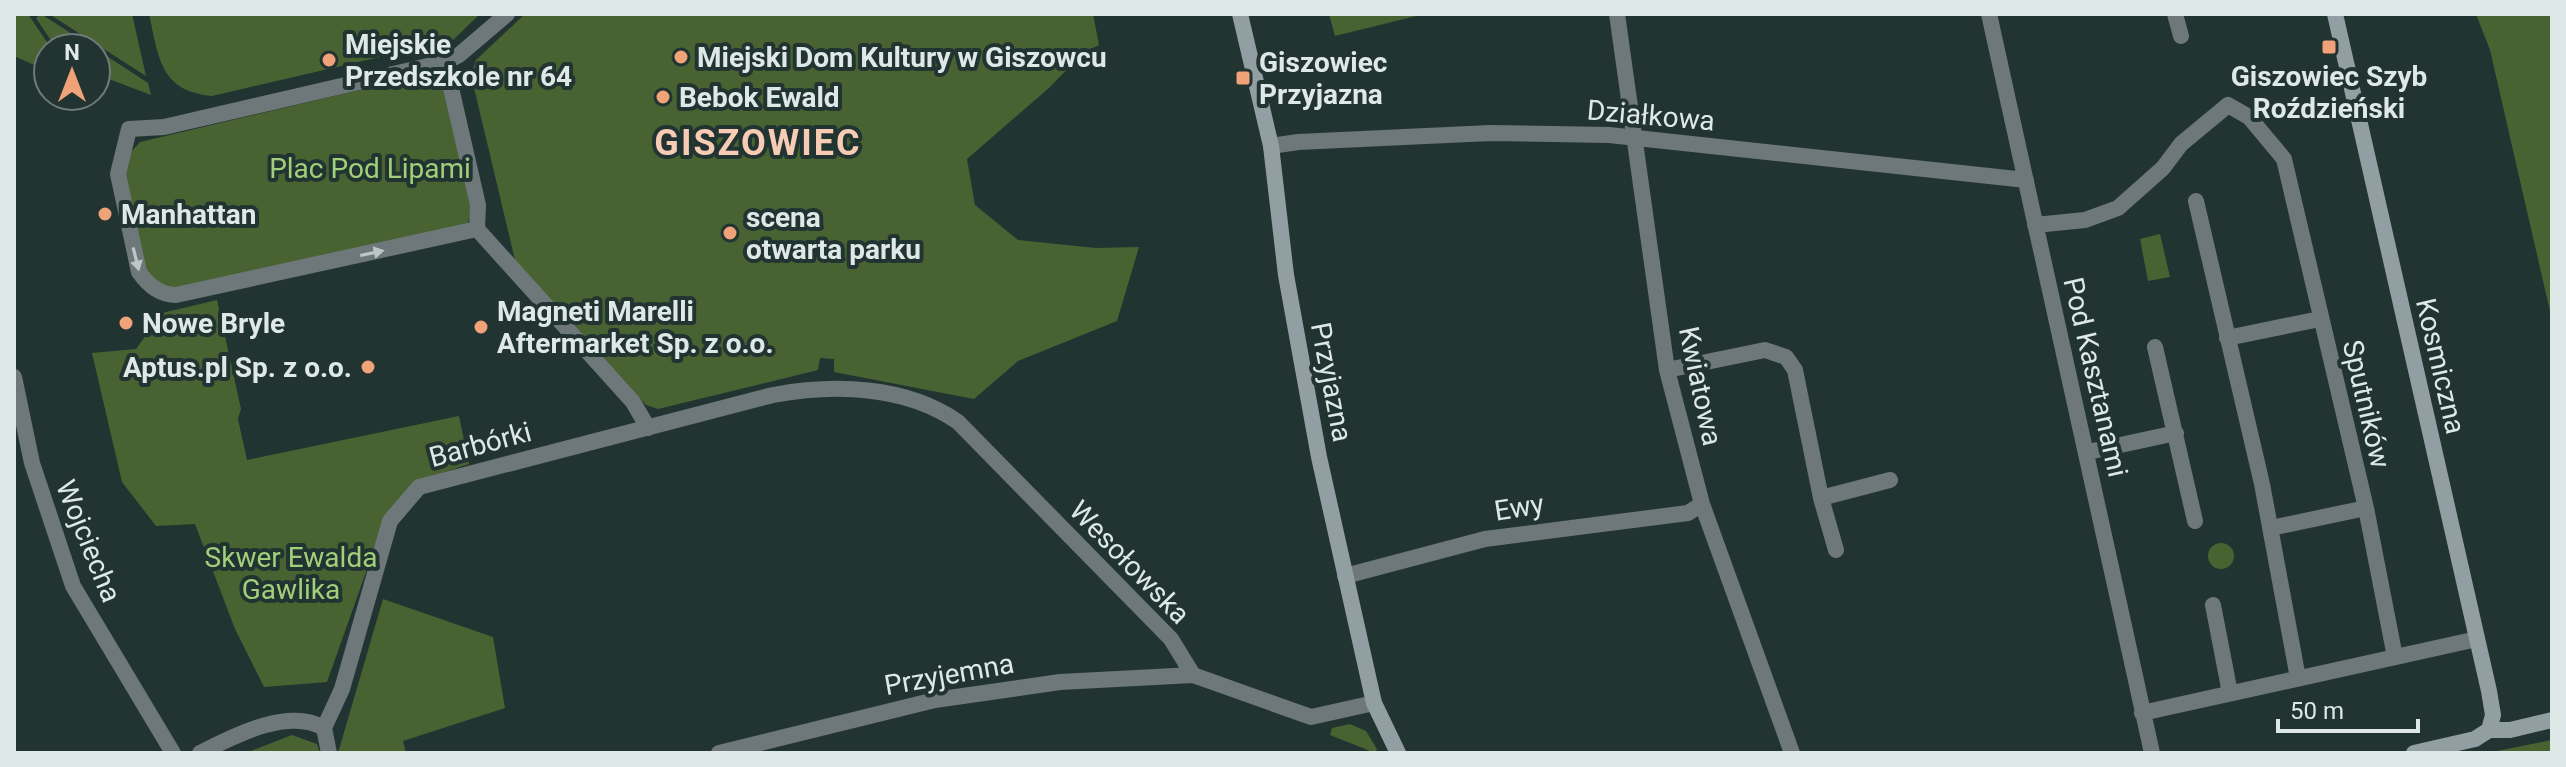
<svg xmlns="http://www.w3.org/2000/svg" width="2566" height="767" font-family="Roboto,sans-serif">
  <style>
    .green { fill: #496232 }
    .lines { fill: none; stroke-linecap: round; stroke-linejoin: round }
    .street { stroke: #6e7779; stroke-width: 16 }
    .secondary { stroke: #929fa2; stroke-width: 16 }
    .oneway { fill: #bcc7c6 }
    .poi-dot { fill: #f0a378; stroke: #223431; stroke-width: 3 }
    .labels { text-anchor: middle; stroke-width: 8; stroke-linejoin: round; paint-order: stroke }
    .poi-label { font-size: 28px; font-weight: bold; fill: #dee9e7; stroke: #223431; text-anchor: start }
    .street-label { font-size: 28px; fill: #dee9e7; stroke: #223431 }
    .park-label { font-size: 28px; fill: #a1cf7a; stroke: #223431 }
    .district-label { font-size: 36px; font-weight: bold; letter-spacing: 2px; fill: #f8ccb4; stroke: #223431 }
  </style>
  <rect width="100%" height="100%" fill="#223431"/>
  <!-- green -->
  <path class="green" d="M 14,14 L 28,14 L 51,48 L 48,71 L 14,56 Z
    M 41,14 L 94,48 L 56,48 L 36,18 Z
    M 49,14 L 132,14 L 146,76 Z
    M 149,14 L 480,14 L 453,40 L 212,96 C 160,91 159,58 149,14 Z
    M 525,14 L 1093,14 L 1099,45 L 1083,53 L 1049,88 L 967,159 L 975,205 L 1018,240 L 1096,248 L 1139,247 L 1117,321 L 1018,361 L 974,399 L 834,372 L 834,359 L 820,358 L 818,370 L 658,409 L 646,405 L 515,260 L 471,75 L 476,60 Z
    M 1329,14 L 1424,14 L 1335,36 Z
    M 2476,14 L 2552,14 L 2552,320 L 2490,50 Z
    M 96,49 L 148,83 L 151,95 L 96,74 Z
    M 440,71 L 472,212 L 467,225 L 184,289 L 165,288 L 147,273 L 124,177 L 130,153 L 140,142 Z
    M 2160,234 L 2170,277 L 2148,281 L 2140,239 Z
    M 217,300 L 241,409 L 238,419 L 247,460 L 459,416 L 469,464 L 421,480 L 382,527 L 327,682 L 264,687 L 235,629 L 195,524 L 156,526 L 122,482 L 92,353 L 136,349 L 162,313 Z
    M2208 556a13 13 0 1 1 26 0a13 13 0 1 1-26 0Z
    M 383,599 L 493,637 L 505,708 L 403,741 L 406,753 L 338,753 Z
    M 1350,724 L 1366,731 L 1377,749 L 1375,753 L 1330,735 L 1332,728 Z
    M 292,735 L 317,744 L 320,753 L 246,753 Z
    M 2552,740 L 2552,753 L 2487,753 Z"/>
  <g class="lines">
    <!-- street -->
    <path class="street" d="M 1617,14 L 1667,370 L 1702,504 L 1792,753
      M 1989,14 L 2152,753
      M 2175,14 L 2181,36
      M 445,62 L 478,205 L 477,229 L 176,295 C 159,295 148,285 139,272 L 118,174 L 129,129 L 164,127 L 445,62 L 459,55 L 507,14
      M 1271,146 L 1298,142 L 1490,133 L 1609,135 L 2026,180
      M 2196,201 L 2262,484 L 2298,678
      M 2035,225 L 2085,220 L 2118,208 L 2163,168 L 2181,144 L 2228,105 L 2249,117 L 2284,159 L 2366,508 L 2395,657
      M 477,229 L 633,402 L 648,428
      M 2227,338 L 2320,319
      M 2155,347 L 2195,521
      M 1667,370 L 1765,350 L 1786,357 L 1795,370 L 1821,498 L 1836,550
      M 14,377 L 32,463 L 73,586 L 173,753
      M 2088,452 L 2176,433
      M 1821,498 L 1890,480
      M 2271,528 L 2366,508
      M 1345,576 L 1485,539 L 1688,513 L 1702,504
      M 2213,605 L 2230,693
      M 2142,713 L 2477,639
      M 200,753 C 234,736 288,707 324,728
      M 329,753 L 324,728 L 342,689 L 390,521 L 419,487 L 773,395 C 833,384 905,385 958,422 L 1171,639 L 1193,675 L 1311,717 L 1374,703
      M 719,753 L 935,700 L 1060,682 L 1193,675"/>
    <!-- secondary -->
    <path class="secondary" d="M 1240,14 L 1271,146 L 1286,275 L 1319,457 L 1374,703 L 1398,753
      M 2335,14 L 2489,691 L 2493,715 L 2489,730
      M 2414,753 L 2475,739 L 2489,730 L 2510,730 L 2552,720"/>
  </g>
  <!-- one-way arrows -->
  <defs><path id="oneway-solid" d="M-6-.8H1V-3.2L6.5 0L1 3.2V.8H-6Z" transform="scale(2)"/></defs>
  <g class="oneway">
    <use href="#oneway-solid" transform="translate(372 253) rotate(-12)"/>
    <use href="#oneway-solid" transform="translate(136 259) rotate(76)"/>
  </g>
  <!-- markers -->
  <g class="poi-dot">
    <rect x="2321" y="39" width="16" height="16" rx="4"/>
    <circle cx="681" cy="57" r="8"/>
    <circle cx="329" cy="60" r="8"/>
    <rect x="1235" y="70" width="16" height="16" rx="4"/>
    <circle cx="663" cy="97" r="8"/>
    <circle cx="105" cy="214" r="8"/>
    <circle cx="730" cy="233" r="8"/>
    <circle cx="126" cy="323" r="8"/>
    <circle cx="481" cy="327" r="8"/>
    <circle cx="368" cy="367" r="8"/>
  </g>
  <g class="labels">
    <!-- poi labels -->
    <g class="poi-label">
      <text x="345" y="54">Miejskie<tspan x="345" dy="32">Przedszkole nr 64</tspan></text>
      <text x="697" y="67">Miejski Dom Kultury w Giszowcu</text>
      <text x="1259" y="72">Giszowiec<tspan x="1259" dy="32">Przyjazna</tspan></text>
      <text x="2329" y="86" text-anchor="middle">Giszowiec Szyb<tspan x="2329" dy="32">Roździeński</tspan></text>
      <text x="679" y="107">Bebok Ewald</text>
      <text x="121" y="224">Manhattan</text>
      <text x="746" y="227">scena<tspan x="746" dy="32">otwarta parku</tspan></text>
      <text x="497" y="321">Magneti Marelli<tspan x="497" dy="32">Aftermarket Sp. z o.o.</tspan></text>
      <text x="142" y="333">Nowe Bryle</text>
      <text x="352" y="377" text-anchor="end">Aptus.pl Sp. z o.o.</text>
    </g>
    <!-- street labels -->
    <g class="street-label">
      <text transform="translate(1651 115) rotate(5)" y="10">Działkowa</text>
      <text transform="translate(2441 366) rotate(77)" y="10">Kosmiczna</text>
      <text transform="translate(2096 377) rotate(77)" y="10">Pod Kasztanami</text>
      <text transform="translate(1332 382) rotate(79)" y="10">Przyjazna</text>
      <text transform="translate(1701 386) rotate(78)" y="10">Kwiatowa</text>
      <text transform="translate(2367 404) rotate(77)" y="10">Sputników</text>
      <text transform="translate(480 444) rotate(-15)" y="10">Barbórki</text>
      <text transform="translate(1519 507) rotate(-9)" y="10">Ewy</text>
      <text transform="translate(89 541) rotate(68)" y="10">Wojciecha</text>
      <text transform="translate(1130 562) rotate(46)" y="10">Wesołowska</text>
      <text transform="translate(949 674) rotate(-10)" y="10">Przyjemna</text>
    </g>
    <!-- park labels -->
    <g class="park-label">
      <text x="370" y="178">Plac Pod Lipami</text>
      <text x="291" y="567">Skwer Ewalda<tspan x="291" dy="32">Gawlika</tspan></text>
    </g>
    <!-- district labels -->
    <g class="district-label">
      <text x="758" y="155">GISZOWIEC</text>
    </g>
  </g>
  <!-- border -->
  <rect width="2566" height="767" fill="none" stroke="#dee9e7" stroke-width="32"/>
  <!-- north arrow -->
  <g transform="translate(72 72)"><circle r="38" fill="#223431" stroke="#6d7c7a" stroke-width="2"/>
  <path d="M0-6L14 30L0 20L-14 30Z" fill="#f0a378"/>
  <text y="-12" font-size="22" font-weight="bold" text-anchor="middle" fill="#dee9e7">N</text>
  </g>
  <!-- scale -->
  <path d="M2278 719v12h140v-12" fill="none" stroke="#dee9e7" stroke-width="4"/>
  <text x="2290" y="719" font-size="24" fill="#dee9e7" stroke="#223431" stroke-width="6" paint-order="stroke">50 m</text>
</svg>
